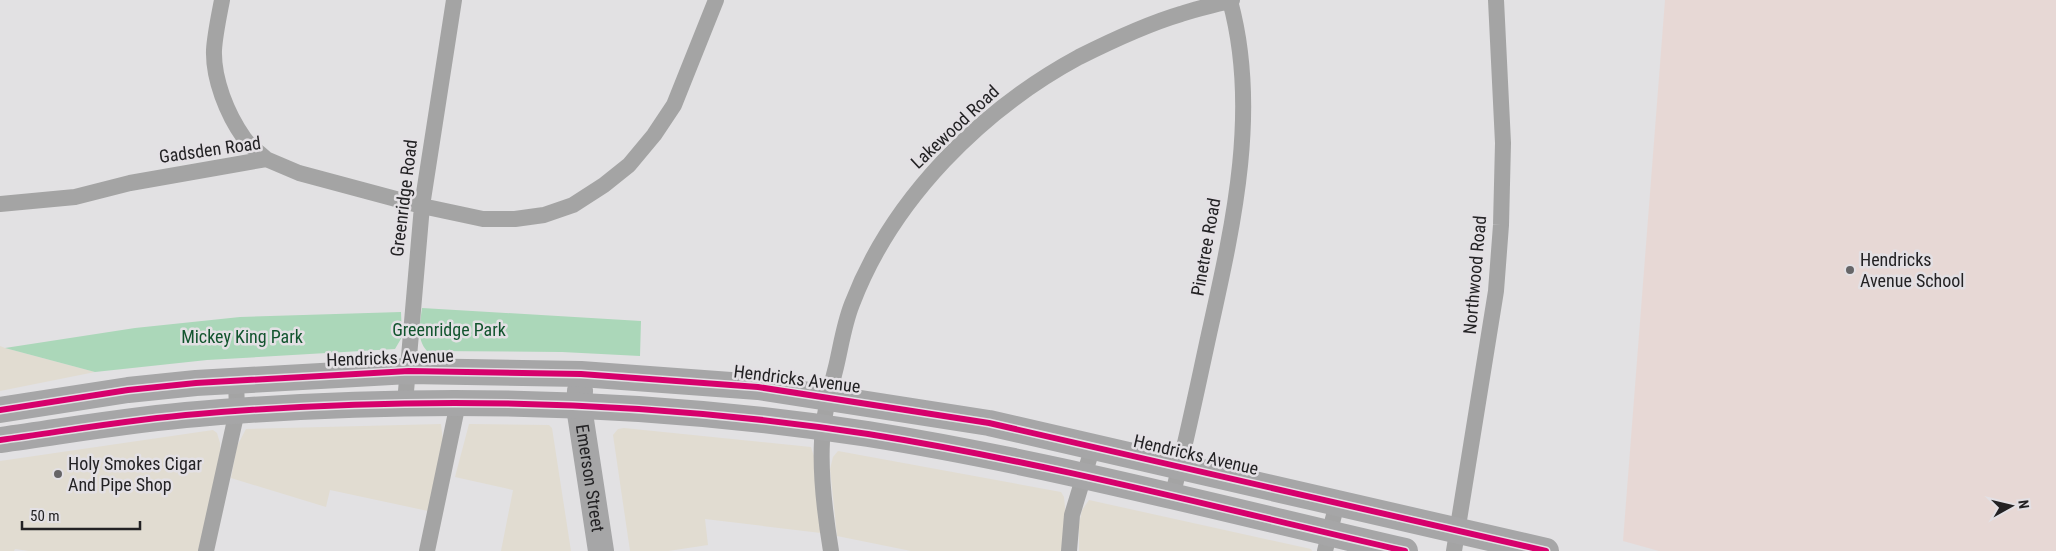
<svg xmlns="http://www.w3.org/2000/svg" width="2056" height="551" font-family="'Roboto Condensed',sans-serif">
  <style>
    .commercial { fill: #e1dcd1 }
    .education { fill: #e7d8d5 }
    .green { fill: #abd7b9 }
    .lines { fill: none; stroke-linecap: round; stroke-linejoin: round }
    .street { stroke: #a4a4a4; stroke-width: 16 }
    .primary { stroke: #a6a6a7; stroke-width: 26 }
    .cycleway-casing { stroke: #e3e0e4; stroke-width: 9 }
    .cycleway { stroke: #d6006c; stroke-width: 6 }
    .poi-dot { fill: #666567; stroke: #e3e0e4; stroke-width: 2 }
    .labels { text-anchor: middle; stroke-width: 5; stroke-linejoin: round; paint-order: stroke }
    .street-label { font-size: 18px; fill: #232224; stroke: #e3e0e4 }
    .poi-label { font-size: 18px; fill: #232224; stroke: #e3e0e4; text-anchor: start }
    .park-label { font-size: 18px; fill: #12542e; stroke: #e3e0e4 }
  </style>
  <rect width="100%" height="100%" fill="#e2e1e3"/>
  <!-- commercial -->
  <path class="commercial" d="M 0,346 L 5,348 L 95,372 L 0,391 Z
    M 441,424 L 443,442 L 428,511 L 330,490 L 326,507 L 231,478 L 237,446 L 246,429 Z
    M 469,424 L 549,425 L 552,428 L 571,551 L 501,551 L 513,490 L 455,477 Z
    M 624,428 L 811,447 L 817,466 L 821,533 L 705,519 L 708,545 L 668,551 L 630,551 L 613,435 L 618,429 Z
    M 213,430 L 217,433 L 220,443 L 220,457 L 200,551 L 29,551 L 15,549 L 14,551 L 0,551 L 0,461 Z
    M 838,451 L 1061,492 L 1064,497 L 1066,518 L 1064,551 L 911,551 L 837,536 L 830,469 L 833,457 Z
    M 1089,500 L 1311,549 L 1312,551 L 1079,551 L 1079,524 L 1082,510 Z"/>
  <!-- education -->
  <path class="education" d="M 1665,0 L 2056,0 L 2056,551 L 1659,551 L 1623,541 Z"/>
  <!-- green -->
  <path class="green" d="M 422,308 L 641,321 L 640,356 L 562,352 L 427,351 C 416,339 420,323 422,308 Z
    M 401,312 L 402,337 L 395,349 L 207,360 L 95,372 L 5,348 L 135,328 L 240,317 Z"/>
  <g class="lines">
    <!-- street -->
    <path class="street" d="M 222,0 C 219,16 215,34 214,50 C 213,79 227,114 244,138 C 249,146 259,152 266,159
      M 0,204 L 75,197 L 130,183 L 266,159 L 299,173 L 422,206 L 483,219 L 515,219 L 544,215 L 573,205 L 604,185 L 629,165 L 654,135 L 674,105 L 716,0
      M 405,403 L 422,206 L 454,0
      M 1172,497 C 1186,443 1197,389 1209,334 C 1233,226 1260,110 1230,1
      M 206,551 L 237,411 L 236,380
      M 427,551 L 458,403
      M 831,551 C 825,515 820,478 822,441 C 823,416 830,391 836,367 C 841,346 844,324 852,304 C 892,199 981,110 1079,57 C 1111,41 1147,24 1181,14 C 1198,8 1215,5 1232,0
      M 1069,551 L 1072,515 L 1093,446
      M 1325,551 L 1337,503
      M 1454,551 L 1496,291 L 1501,225 L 1503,143 L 1496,0"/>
    <!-- primary -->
    <g class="primary">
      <path id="s1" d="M 580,391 L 579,407 L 601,551"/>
      <path d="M 0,410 L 128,390 L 196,383 L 409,371 L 581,374 L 758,387 L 989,423 L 1546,551"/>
      <path d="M 0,440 C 66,431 132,419 198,414 C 420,395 647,400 868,434 C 1049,463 1226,510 1405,551"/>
    </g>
    <!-- cycleway casing -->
    <g class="cycleway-casing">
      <path id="cycleway" d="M 0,410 L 128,390 L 196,383 L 409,371 L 581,374 L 758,387 L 989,423 L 1546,551
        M 0,440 C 66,431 132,419 198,414 C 420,395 647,400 868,434 C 1049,463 1226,510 1405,551"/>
    </g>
    <!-- cycleway -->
    <use href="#cycleway" class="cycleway"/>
  </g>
  <!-- markers -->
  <g class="poi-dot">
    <circle cx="1850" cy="270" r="5"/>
    <circle cx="58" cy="474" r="5"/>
  </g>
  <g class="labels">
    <!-- street labels -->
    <g class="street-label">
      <text transform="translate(955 127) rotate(-43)" y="6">Lakewood Road</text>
      <text transform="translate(210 150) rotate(-8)" y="6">Gadsden Road</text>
      <text transform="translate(404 198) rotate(-83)" y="6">Greenridge Road</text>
      <text transform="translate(1206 247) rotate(-80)" y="6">Pinetree Road</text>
      <text transform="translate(1475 275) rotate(-85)" y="6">Northwood Road</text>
      <text transform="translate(390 358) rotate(-2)" y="6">Hendricks Avenue</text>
      <text transform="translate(797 379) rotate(7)" y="6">Hendricks Avenue</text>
      <text transform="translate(1196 455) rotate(13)" y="6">Hendricks Avenue</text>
      <text dy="6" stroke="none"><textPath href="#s1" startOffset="88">Emerson Street</textPath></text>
    </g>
    <!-- poi labels -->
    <g class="poi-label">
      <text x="1860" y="266">Hendricks<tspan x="1860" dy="21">Avenue School</tspan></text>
      <text x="68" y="470">Holy Smokes Cigar<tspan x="68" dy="21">And Pipe Shop</tspan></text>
    </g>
    <!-- park labels -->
    <g class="park-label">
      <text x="449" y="336">Greenridge Park</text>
      <text x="242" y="343">Mickey King Park</text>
    </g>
  </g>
  <!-- north arrow -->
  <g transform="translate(2011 506) rotate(82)" stroke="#e3e0e4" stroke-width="4" paint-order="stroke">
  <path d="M0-4L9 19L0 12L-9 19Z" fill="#232224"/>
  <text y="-8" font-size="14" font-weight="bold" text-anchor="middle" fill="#232224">N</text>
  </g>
  <!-- scale -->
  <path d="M22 521v8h118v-8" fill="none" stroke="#232224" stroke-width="2.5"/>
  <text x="30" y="521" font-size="15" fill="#232224" stroke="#e3e0e4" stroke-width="4" paint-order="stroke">50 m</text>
</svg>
